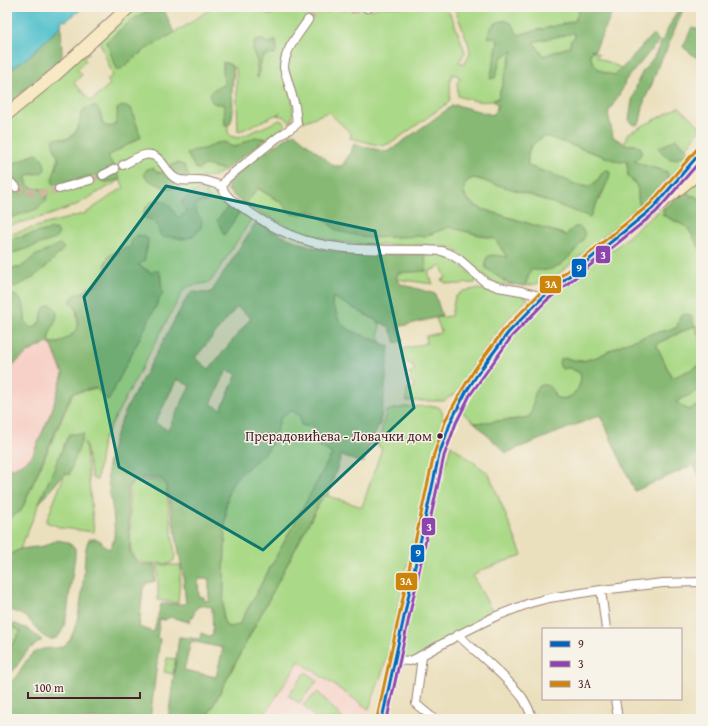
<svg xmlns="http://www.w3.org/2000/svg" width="708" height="726" font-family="'Gentium Book Plus',serif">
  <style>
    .built { fill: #f7d1c8 }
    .green { fill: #aad987; stroke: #7a7c59; fill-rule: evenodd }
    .forest { fill: #87b974; stroke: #686c50; fill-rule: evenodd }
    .water { fill: #56c3ce; stroke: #50717c }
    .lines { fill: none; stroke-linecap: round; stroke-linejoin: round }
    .street-tunnel { stroke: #cbb9a1; stroke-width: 8; stroke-dasharray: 8 4; stroke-linecap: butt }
    .street-casing { stroke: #9a8074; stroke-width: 10 }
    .secondary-casing { stroke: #9a8074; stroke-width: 14 }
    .street { stroke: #fff; stroke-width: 8 }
    .secondary { stroke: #f7e9c3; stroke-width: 12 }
    .bus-1-casing { stroke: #f7f3e8; stroke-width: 6 }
    .bus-2-casing { stroke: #f7f3e8; stroke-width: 6 }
    .bus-3-casing { stroke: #f7f3e8; stroke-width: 6 }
    .bus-1 { stroke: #0065bd; stroke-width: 3 }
    .bus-2 { stroke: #8e44ad; stroke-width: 3 }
    .bus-3 { stroke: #cc840b; stroke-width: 3 }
    .marked { fill: #0f766e; fill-opacity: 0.2; stroke: #0f766e; stroke-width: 3; stroke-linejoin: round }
    .bus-dot { fill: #4a1f2b; stroke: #f7f3e8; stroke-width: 1.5 }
    .labels { text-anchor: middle; stroke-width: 3; stroke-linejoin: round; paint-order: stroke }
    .bus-label { font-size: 14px; fill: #4a1f2b; stroke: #f7f3e8; text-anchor: end }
    .line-badge { stroke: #f7f3e8; stroke-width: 1.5 }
    .badge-label { font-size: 11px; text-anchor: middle; font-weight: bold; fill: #fff }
  </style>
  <rect width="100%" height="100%" fill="#f7f3e8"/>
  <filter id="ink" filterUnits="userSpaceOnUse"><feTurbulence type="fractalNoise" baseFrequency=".025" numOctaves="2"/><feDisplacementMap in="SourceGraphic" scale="8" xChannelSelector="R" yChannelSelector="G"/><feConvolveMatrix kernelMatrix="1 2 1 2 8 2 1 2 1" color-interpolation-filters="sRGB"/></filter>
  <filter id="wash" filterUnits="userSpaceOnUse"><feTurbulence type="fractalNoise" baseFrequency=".012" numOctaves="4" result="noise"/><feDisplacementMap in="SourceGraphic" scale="16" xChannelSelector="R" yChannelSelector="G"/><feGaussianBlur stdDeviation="0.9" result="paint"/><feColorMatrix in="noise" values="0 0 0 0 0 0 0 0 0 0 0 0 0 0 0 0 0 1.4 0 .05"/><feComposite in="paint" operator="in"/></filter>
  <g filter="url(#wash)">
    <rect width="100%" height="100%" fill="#ebe0be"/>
    <!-- built -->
    <path class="built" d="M 47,343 L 52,346 L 63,374 L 52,410 L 32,456 L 25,462 L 10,470 L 7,462 L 7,373 L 15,363 L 27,352 Z
      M 299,661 L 369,709 L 367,719 L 262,719 Z"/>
    <!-- green -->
    <path class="green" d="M 134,7 L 154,7 L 132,20 L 106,42 L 118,71 L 143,51 L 187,25 L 213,7 L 250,7 L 271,15 L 278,7 L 366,7 L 371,10 L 380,7 L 446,7 L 453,20 L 465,52 L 459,62 L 464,64 L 470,53 L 469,45 L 454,7 L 580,7 L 575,21 L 518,35 L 498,98 C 486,105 470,100 458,96 L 457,83 L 460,77 L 453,74 C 448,82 452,92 449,102 L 393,142 L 388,144 L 382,146 L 350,138 L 351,133 L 328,112 L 303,122 L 297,105 L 294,87 L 282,56 C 285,71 299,113 290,123 L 285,117 L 276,115 L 280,113 L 238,132 L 236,68 L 233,68 L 231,65 L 223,62 L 225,125 L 228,125 L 228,132 L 230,136 L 238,138 L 280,120 L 282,121 L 286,125 L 283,129 L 266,139 L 264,138 L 235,147 L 230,146 L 225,142 L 225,170 L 215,176 L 201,177 L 231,203 L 224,235 L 241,210 L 251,218 L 251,220 L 211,281 C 202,286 195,282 184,289 L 103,440 L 97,480 L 92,478 L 85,442 L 94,532 L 62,528 L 46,522 L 65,473 L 69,474 L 69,434 L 20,549 L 7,556 L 7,519 L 21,511 L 73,393 L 96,388 L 108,401 L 163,292 L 161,287 L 161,275 L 152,273 L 138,265 L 144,261 L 148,245 L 148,239 L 143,236 L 137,235 L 132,241 L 130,248 L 121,249 L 120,252 L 112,254 L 106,261 L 105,274 L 101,278 L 97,285 C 90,285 89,286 85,292 L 78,293 C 77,297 76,302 76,306 C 77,322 82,328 66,339 C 60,342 57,344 51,343 C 46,336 51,329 55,323 L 42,312 L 42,319 L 35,327 L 31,328 L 25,322 C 25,312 25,297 12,295 L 7,298 L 7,288 L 12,287 L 46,267 L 63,249 L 60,244 L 56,246 L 20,268 L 7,268 L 7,255 L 55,239 L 53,229 L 7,240 L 7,235 L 86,213 L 124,187 L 120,180 L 76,205 L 50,215 L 7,226 L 7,219 L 23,212 L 41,189 C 32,189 27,188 26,178 L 28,175 L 41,173 L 32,155 L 13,164 L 7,164 L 7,119 L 87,50 L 89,53 L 84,58 L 86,61 L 77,69 L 82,75 L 74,83 L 91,101 L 110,84 L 107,80 L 113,75 L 99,40 ZM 100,112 L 102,123 L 106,126 L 114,126 L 117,122 L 118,116 L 141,137 L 108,156 L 119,178 L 108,182 L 95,177 L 89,176 L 80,179 L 53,178 L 57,164 L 60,138 L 65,139 C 76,136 81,124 81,114 Z
      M 574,32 L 575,37 L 569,47 L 543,56 L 533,42 Z
      M 592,49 L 594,52 L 599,54 L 597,57 L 621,68 L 616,75 C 603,74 595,69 590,56 Z
      M 679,107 L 701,127 L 701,129 L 686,148 L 675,139 L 681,157 L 689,151 L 692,153 L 668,179 L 669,177 L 659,169 L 644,166 L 634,161 L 636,145 L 627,145 L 625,143 L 627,134 Z
      M 545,136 L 620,162 L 627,161 L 628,176 C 644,191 635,189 640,206 L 555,277 L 536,284 L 525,286 L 531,269 L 561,265 L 583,240 L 571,230 L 566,235 L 482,209 C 470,203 451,188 473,178 L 501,185 L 600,200 L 610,174 L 608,170 L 604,171 L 595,183 L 590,186 L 584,186 L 571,183 L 563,178 L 528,166 C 527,149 530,144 545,136 Z
      M 701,181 L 701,201 L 695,196 L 690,196 L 687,192 L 695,184 Z
      M 257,188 L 282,203 L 287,210 L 300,214 L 308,212 L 317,213 L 337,231 L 424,236 L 449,227 L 495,239 L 508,257 L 503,281 L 514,285 C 508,285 502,285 496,283 C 478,276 469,255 450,248 C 440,245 428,245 417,245 C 398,245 378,246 359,244 C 317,241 282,224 245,205 Z
      M 664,207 L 663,215 L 687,227 L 701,249 L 701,325 L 694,326 L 701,340 L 701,365 L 672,379 L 656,344 L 694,326 L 679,318 L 679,324 L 676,328 L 654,333 L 625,343 L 597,357 L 583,361 L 572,360 L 567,358 L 569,368 L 580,373 C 584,387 570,404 555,397 L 553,391 L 533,402 L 533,410 L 529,417 L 519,419 L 475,423 L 462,412 L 470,393 L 494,356 L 545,301 L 611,246 L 612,251 L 639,227 Z
      M 425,254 L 438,254 L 453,258 L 477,280 L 475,283 C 465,283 449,287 441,280 L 446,278 L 441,266 L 428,272 L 433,284 L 396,279 L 397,273 L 426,271 Z
      M 475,289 L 517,292 L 528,299 C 497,327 479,356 458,391 L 444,401 L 406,401 L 407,389 L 413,389 L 414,383 L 410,382 L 411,374 L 409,374 L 409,372 L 415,372 L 412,364 L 407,363 L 403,349 L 427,343 L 426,336 L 440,333 L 441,331 L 436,318 L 451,316 L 455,297 L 463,291 Z
      M 333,297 L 380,323 L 379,336 L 381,342 L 347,329 L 340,323 L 336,311 L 332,305 Z
      M 701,389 L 701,404 L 688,410 L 675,402 Z
      M 436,406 L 440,408 L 443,415 L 444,424 L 405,576 L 389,653 L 369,709 L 299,661 L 262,719 L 206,719 L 323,496 L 328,496 L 362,507 L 382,448 L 378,446 L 386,411 L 404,407 Z
      M 293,411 L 300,416 L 301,425 L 310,427 L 315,430 L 318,445 L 332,454 L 239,625 L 231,627 L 226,626 L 223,619 L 226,506 L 229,490 L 235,479 L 272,444 L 281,417 L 289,412 Z
      M 451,445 L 489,474 L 522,555 L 482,570 L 473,576 L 492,611 L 494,617 L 410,661 L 401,655 L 427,530 Z
      M 156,480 L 162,483 L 166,487 L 175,555 L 174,560 L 169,564 L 144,563 L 135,559 L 131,552 L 129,489 L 131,483 L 135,481 Z
      M 158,565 L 181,565 L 178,603 L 158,600 Z
      M 7,626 L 21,630 L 7,653 Z
      M 167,658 L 176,659 L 173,674 L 164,672 Z
      M 306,672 L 317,681 L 299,703 L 288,695 Z
      M 318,692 L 343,719 L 317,719 L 303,705 Z"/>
    <!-- forest -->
    <path class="forest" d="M 154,7 L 163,7 L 174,33 L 143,51 L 118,71 L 106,42 L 132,20 Z
      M 580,7 L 615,7 L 594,52 L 592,49 L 590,56 C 595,69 603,74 616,75 L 653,34 L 659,41 L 625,81 L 623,88 L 608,113 L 613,137 L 627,145 L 636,145 L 641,148 C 643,155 639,157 634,161 C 646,167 655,167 667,172 L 669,177 L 668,179 L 640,206 C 634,189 644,191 628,176 L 627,161 L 620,162 L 545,136 C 530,144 526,149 528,166 C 539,170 550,174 561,178 C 570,181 580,189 590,186 C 598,183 600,174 605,170 L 610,171 L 609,179 L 590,217 C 557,205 523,191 489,183 C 484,181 480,178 474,178 C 464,179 461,192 467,199 C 471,204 477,207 482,209 L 566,235 L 574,227 L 579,227 L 583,230 L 585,234 L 583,240 C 570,258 555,276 531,269 L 525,286 C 507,285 500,278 486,268 C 482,250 497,256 507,257 L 495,239 L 449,227 L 425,236 L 368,238 L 337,231 L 317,213 L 308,212 L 300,214 L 292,214 L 287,210 L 282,203 L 258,188 L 245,205 L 228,191 L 228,184 L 239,172 L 254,159 L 294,133 L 334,166 L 342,166 L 351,152 L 354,144 L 388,152 L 452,106 L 456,105 L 493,115 L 498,105 L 493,101 L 498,98 L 513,50 L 501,58 L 495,78 L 490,79 L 498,42 L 494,37 L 489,38 C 485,27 502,16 511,23 C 514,26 516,31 518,35 L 575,21 ZM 574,33 L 575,37 L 571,40 L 569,47 L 544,56 L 533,42 Z
      M 679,7 L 684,7 L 666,51 L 659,63 L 652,84 L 644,101 L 640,122 L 636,125 L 632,124 L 629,121 L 632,101 L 638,81 L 643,71 L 654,57 Z
      M 61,26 L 62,57 L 7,106 L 7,72 L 28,57 Z
      M 692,27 L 701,31 L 701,61 L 683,47 Z
      M 259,40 L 263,40 L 268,43 L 276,41 L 277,50 L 275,54 L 266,55 L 262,58 L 258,78 L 257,77 L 257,62 L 253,51 L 254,42 Z
      M 223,62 L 231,65 C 236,72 232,80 232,88 C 232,99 235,113 230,124 L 225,126 L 224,104 L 216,104 L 212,102 C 206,91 215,88 224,85 Z
      M 94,106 C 101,109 101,116 102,123 C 115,134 118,120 117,109 L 122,106 L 131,108 L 141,137 L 108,156 L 121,180 L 105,182 L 95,177 L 89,176 L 58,186 L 53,183 L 52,180 C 53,173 59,166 58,158 C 57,152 53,148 53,142 L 55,138 C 59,138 62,139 65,139 C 79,139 79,117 84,109 Z
      M 255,137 L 266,139 L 225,170 L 205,165 L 199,169 L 196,169 L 187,154 C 193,148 200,151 206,148 C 216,144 213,143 225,142 L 230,146 L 235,147 Z
      M 676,139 L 689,151 C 677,161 669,164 659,148 Z
      M 36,154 C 43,156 45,164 45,170 L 41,173 L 28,175 L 26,178 C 28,192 35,187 45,190 L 47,193 L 46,201 L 37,209 L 7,219 L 7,164 L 13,164 Z
      M 176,163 L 184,165 L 189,176 C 188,182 179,189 172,189 C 168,190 150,181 146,178 L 144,174 L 147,169 L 153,168 L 157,172 L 161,173 L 172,165 Z
      M 204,188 L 210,189 L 206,194 L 211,199 L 207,202 L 198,203 C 191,212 201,215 202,222 C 202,232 190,239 182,239 C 178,239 176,237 173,237 C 168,236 165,240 161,236 C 158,233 159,228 157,225 C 154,219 148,220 144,217 C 142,207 153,197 163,201 C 170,203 174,213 178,218 L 187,212 L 181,202 C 190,197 192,190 204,188 Z
      M 687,192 L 690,196 L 695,196 L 701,201 L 701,250 L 687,227 L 663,215 L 664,207 Z
      M 231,203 L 241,210 L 224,235 L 217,220 Z
      M 256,222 C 275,233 296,243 318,248 C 352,257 390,254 425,254 L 426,271 L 398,273 L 396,279 L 401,284 L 435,294 L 442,316 L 398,327 L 403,338 L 402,341 L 396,343 L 389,327 L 333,297 L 332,305 C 337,310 336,317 340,322 C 347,332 377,341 389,346 L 385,390 L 380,424 L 370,444 L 363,463 L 341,456 L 328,496 L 323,496 L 206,719 L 168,719 L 179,637 L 200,639 L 201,633 L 209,636 L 213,635 L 212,607 C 200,605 196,604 193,617 L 190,617 L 190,622 L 170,617 L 165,620 L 160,619 L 157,638 L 160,639 L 150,719 L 7,719 L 7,685 C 18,678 22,665 30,656 C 43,643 57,653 67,643 C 78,633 83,588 84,572 C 85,561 84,549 89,539 C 105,538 99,544 109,549 C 123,535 105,486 108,466 C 114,429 130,401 148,369 C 161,345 174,321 187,297 L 192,292 L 208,293 L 212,291 ZM 237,307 L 251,318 L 209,369 L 195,358 ZM 227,370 L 237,374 L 221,409 L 211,404 ZM 177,379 L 190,386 L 168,430 L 155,423 ZM 293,411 L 300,416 L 301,425 L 310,427 L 315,430 L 318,445 L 332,454 L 239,625 L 231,627 L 226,626 L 223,619 L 226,506 L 229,490 L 235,479 L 268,450 L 274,438 L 281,417 L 289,412 ZM 157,478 L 163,481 L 167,487 L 183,574 L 186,604 L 161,604 L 154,632 L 139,627 L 143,588 L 147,583 L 155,581 L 156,565 C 142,565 136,565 130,552 L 127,489 C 132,475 144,479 157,478 ZM 198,579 L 209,579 L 209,600 L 204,601 L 204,597 L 199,597 ZM 191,641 L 223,648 L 216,677 L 184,670 Z
      M 53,229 L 57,230 L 59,233 L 55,239 L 7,255 L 7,240 Z
      M 137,235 L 143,236 L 148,239 L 145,257 L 144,261 L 138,265 L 152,273 L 155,270 L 159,271 C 162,278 160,285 163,292 L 108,401 L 96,388 L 72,393 L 21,511 L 7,519 L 7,462 L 10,470 L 25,462 L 32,456 L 52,410 L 63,374 L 52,346 L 47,343 C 27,352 21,356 7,373 L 7,298 L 12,295 C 25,297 25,311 25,322 L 31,328 C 43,326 40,316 44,308 L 49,305 L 53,306 C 64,316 48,328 49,340 L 51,343 L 59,343 L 73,334 L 77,329 L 78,323 L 77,311 L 76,308 L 70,303 C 72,295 78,293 85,292 C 89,286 90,285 97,285 L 101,278 L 105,274 L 106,261 L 109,256 L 120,252 L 124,248 L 130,248 L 132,241 Z
      M 60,244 L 63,247 L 63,249 C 51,264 26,287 7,288 L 7,268 L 20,268 L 35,256 Z
      M 687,314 L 692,317 L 694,326 L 701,325 L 701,340 L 694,326 L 656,344 L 672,378 L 701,365 L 701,389 L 676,402 L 688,410 L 701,404 L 701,479 L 693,465 L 635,491 L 600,415 L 506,453 L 475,423 L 519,419 L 529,417 C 535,410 531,383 545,385 C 551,386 554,392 555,397 C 570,404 584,387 580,373 L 569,368 L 562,369 L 560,366 L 559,362 L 560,359 L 567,358 L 572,360 L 583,361 L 597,357 L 625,343 L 654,333 L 676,328 C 679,324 678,319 681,315 Z
      M 69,434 L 84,434 L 69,475 L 65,473 L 39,503 Z
      M 57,540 L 67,542 L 75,548 L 75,556 C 73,568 72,579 70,590 C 68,602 67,652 43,636 C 38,632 35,627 31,622 C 26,615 15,612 7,609 L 7,556 L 20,549 L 44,546 Z
      M 15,624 L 26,628 L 42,640 L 28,650 L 13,671 L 7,678 L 7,653 L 21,631 L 7,625 Z"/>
    <!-- water -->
    <path class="water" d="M 7,7 L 84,7 L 66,21 L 62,20 L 61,26 L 28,57 L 7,72 Z"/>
  </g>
  <g filter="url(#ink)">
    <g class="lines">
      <!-- street-tunnel -->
      <path class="street-tunnel" d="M 308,20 L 315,11 L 321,8 L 353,10 L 367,8
        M 90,180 L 103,175
        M 16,187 C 34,196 40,194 59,189"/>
      <!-- street casing -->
      <g class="street-casing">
        <path id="street" d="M 367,8 L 370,7
          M 308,20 C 299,34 284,50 284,68 L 295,106 L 297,124 L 277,138 L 227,178 L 222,186 C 225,198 238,204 248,211 C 269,226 294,239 320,244 C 360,253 402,248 442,251 L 452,255 L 460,260 L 485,282 L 498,287 L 521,291 L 543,297
          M 123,165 C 142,155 152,146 166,168 C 169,173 172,177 177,179 C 184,182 191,180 198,180 C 206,180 215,184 222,186
          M 103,175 L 115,169
          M 7,180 L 16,187
          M 59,189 L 90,180
          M 601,590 L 606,629
          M 458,635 C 479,655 504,674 522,697 C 527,704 530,712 533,719
          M 422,656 L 416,704 L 434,719
          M 395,660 L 410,661 L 415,659 L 462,633 L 494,617 L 530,603 L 549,598 L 601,590 L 663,583 L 701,582
          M 615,699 L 618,719"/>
      </g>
      <!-- secondary casing -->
      <g class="secondary-casing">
        <path id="secondary" d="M 7,114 L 56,74 L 129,7
          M 668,191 L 697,157
          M 382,719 L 412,577 L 439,455 L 451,421 L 466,392 L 479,372 L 508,333 L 543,297 L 701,171"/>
      </g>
      <!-- street -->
      <use href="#street" class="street"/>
      <!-- secondary -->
      <use href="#secondary" class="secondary"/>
      <!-- bus-1 casing -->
      <g class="bus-1-casing">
        <path id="bus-1" d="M 382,719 L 439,455 L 451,421 L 466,392 L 479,372 L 508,333 L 543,297 L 653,208 L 701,152"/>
      </g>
      <!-- bus-2 casing -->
      <g class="bus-2-casing">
        <path id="bus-2" d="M 387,719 L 444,456 L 456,423 L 470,395 L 512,336 L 546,301 L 656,212 L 701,160"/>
      </g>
      <!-- bus-3 casing -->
      <g class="bus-3-casing">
        <path id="bus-3" d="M 377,718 L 434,454 L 446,419 L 462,390 L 475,369 L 504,330 L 540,293 L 650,204 L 697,149"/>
      </g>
      <!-- bus-1 -->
      <use href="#bus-1" class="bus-1"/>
      <!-- bus-2 -->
      <use href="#bus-2" class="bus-2"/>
      <!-- bus-3 -->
      <use href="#bus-3" class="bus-3"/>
    </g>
  </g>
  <!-- marked area -->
  <path class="marked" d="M 166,186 L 375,231 L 414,408 L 263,550 L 119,467 L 84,297 Z"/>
  <!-- markers -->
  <circle class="bus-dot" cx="440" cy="436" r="3.5"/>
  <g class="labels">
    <!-- bus labels -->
    <g class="bus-label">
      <text x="432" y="441">Прерадовићева - Ловачки дом</text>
    </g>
  </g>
  <g class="line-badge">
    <rect x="595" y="245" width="16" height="19" rx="4" fill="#8e44ad"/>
    <rect x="571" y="258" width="16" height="20" rx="4" fill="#0065bd"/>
    <rect x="539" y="275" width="23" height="19" rx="4" fill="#cc840b"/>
    <rect x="421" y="517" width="15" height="19" rx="4" fill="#8e44ad"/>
    <rect x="410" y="544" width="15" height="19" rx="4" fill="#0065bd"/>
    <rect x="395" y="572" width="23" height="19" rx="4" fill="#cc840b"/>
  </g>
  <g class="badge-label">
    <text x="603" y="259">3</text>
    <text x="579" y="272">9</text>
    <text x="551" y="288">3A</text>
    <text x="429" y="531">3</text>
    <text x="418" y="557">9</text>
    <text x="406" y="585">3A</text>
  </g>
  <!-- margin -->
  <rect width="708" height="726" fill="none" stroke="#f7f3e8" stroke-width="24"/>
  <!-- legend -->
  <rect x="542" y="628" width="140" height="72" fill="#f7f3e8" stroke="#b29e9c"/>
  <rect x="550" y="641" width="20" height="6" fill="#0065bd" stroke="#b29e9c"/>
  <text x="578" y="648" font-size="12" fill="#4a1f2b">9</text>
  <rect x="550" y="661" width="20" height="6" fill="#8e44ad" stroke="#b29e9c"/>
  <text x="578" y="668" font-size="12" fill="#4a1f2b">3</text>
  <rect x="550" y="681" width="20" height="6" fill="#cc840b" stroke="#b29e9c"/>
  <text x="578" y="688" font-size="12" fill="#4a1f2b">3A</text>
  <!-- scale -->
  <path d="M28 692v6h112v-6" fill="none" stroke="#4a1f2b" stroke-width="2"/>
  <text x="34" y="692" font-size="12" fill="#4a1f2b" stroke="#f7f3e8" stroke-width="3" paint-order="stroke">100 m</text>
</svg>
